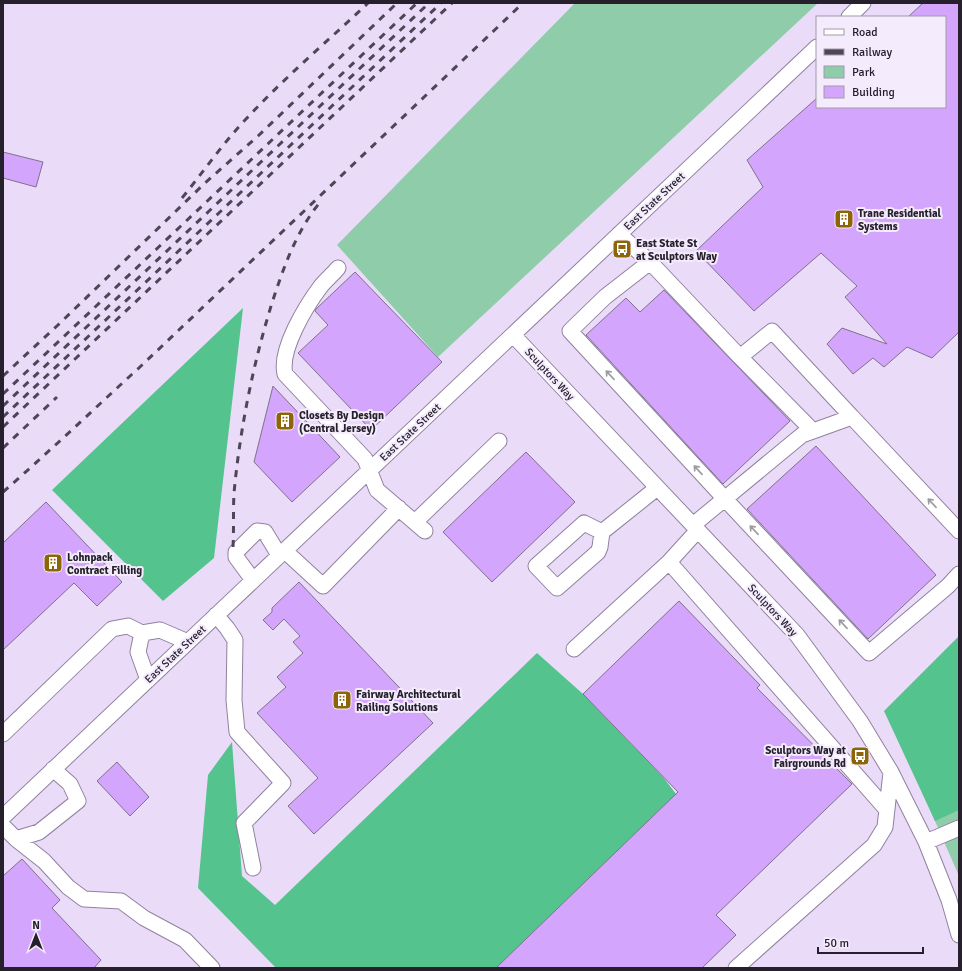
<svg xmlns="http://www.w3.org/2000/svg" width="962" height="971" font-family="Signika,sans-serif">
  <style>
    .green { fill: #8fccaa }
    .forest { fill: #54c38d }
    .building { fill: #d4a5fc; stroke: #7f718c }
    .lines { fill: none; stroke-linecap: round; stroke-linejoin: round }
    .minor-casing { stroke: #90829e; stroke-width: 17 }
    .minor { stroke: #fff; stroke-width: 15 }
    .rail { stroke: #4e4656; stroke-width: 3; stroke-dasharray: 7 7; stroke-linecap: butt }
    .oneway { stroke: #9d9ba0 }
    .labels { text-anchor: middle; stroke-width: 4; stroke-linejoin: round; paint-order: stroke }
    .street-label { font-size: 11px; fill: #26202c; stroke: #f4ebfd }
    .poi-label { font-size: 11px; font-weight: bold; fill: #26202c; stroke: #f4ebfd; text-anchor: start }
  </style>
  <rect width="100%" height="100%" fill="#eadbf9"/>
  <!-- green -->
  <path class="green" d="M 575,3 L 818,3 L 438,357 L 337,245 Z
    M 959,791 L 959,876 L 928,805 Z"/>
  <!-- forest -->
  <path class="forest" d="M 243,308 L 214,558 L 163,601 L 52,490 Z
    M 959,636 L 959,810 L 935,821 L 884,711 Z
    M 537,653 L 583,694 L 663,777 L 676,794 L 496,968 L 276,968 L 198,888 L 208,775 L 232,742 L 242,876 L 275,905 Z"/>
  <!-- building -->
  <path class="building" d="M 923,3 L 959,3 L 959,332 L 932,358 L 907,347 L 884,367 L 873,358 L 853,374 L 827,344 L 842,328 L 887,344 L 845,297 L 857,286 L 821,253 L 754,311 L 696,251 L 763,187 L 747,160 L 817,98 L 817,107 L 945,107 L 945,17 L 908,17 Z
    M 3,152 L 43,162 L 36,187 L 3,178 Z
    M 355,272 L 442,362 L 371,430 L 298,353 L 328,325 L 315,311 L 316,309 Z
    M 664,290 L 790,421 L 723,484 L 586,335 L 626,298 L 640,312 Z
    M 273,386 L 340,457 L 292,502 L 254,462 Z
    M 816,446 L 936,575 L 868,639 L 747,509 Z
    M 526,452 L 575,502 L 492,582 L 443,532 Z
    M 46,502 L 122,582 L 97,606 L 74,583 L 3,650 L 3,543 Z
    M 299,582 L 433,723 L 314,834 L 288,806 L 318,778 L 257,713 L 286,687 L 277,677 L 303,653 L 293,642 L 300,636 L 284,619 L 273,630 L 263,620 L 272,612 L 272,608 Z
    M 679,601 L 760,685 L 757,688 L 852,784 L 716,915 L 736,935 L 702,968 L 496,968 L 678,792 L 583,694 Z
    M 117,762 L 149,797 L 130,816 L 97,781 Z
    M 22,859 L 60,900 L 52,908 L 101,960 L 94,968 L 3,968 L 3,876 Z"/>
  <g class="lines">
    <!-- minor casing -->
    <g class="minor-casing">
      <path id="minor" d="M 849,17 L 863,3
        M 619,234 L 650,262
        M 338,268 C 333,274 326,280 321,286 C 306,306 279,350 285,374 L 365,459 L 377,490 L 425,531
        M 513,335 L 797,635 L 860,721 L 891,772 L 926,842 L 949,900 L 959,935
        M 740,357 L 813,431
        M 852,417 L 959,531
        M 415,522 L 499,441
        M 693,525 L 802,435 L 852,417 L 772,331 L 740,357 L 650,262 L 605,297 L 570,331 L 725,499 L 869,653 L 948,586 L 959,574
        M 698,530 L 669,562 L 887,810
        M 602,532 L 584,523 L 536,566 L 557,588 L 598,552 L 600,547 L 602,532 L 657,488
        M 285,551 L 323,586 L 399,508
        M 253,580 L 236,557 L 236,552 L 257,531 L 265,532 L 279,555
        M 216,615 L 227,628 L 235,640 L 234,700 L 237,732 L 283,783 L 244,823 L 253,868
        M 574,649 L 669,562
        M 148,680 L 138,652 L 142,633 L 160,630 L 188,642
        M 3,734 L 112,629 L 128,626 L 142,633
        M 3,817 L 817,47
        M 3,826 L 16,839 L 39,832 L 78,801 L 70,784 L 53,769
        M 16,839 L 44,861 L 68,887 L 84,899 L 121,901 L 144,918 L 185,940 L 212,968
        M 926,842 L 959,828
        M 736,968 L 874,845 L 885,827 L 891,772"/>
    </g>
    <!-- minor -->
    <use href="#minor" class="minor"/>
    <!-- rail -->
    <path class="rail" d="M 182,198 C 204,171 223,143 247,118 C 285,77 328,41 368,3
      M 3,376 L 58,325 L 205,183 L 258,136 L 397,3
      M 3,394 L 417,3
      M 3,406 L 429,3
      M 3,417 L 441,3
      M 3,427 L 452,3
      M 3,448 L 57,397
      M 3,492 C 50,451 95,408 141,366 L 523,3
      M 233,547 C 234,529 233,511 234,493 C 240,429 253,364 272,303 C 284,266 297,229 322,200"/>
  </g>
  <!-- one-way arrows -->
  <defs><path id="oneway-shaft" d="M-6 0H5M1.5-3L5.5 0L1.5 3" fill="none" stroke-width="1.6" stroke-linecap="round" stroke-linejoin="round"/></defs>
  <g class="oneway">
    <use href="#oneway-shaft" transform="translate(610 375) rotate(-133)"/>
    <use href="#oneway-shaft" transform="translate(698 470) rotate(-133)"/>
    <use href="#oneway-shaft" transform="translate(932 503) rotate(-133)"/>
    <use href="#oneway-shaft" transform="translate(754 530) rotate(-133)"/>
    <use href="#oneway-shaft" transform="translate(843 624) rotate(-133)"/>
  </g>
  <!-- icons -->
  <defs>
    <g id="building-square" transform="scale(1)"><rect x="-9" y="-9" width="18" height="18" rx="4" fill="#8d6408" stroke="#f4ebfd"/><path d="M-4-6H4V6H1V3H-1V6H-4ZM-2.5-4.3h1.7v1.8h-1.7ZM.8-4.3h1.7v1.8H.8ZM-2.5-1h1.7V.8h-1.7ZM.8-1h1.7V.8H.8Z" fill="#fff"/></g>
    <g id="bus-square" transform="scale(1)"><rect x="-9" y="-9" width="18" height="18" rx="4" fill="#8d6408" stroke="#f4ebfd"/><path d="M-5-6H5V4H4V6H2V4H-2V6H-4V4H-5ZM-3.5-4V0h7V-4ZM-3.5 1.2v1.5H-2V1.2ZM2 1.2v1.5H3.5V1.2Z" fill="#fff"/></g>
  </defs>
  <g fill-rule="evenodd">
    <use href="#building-square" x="844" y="219"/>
    <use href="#bus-square" x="622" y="249"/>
    <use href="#building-square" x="285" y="421"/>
    <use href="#building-square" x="53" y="563"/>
    <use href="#building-square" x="342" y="700"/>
    <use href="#bus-square" x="860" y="756"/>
  </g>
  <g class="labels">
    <!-- street labels -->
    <g class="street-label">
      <text transform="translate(654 201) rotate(-43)" y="4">East State Street</text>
      <text transform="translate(550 374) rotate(47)" y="4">Sculptors Way</text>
      <text transform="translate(410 432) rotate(-43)" y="4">East State Street</text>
      <text transform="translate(773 610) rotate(47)" y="4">Sculptors Way</text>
      <text transform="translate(175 654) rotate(-43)" y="4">East State Street</text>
    </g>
    <!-- poi labels -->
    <g class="poi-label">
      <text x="858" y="217">Trane Residential<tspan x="858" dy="13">Systems</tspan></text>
      <text x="636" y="247">East State St<tspan x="636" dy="13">at Sculptors Way</tspan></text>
      <text x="299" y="419">Closets By Design<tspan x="299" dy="13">(Central Jersey)</tspan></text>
      <text x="67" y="561">Lohnpack<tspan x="67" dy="13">Contract Filling</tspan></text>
      <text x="356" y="698">Fairway Architectural<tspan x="356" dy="13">Railing Solutions</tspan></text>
      <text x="846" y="754" text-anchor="end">Sculptors Way at<tspan x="846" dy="13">Fairgrounds Rd</tspan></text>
    </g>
  </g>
  <!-- border -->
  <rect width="962" height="971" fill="none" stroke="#26202c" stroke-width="8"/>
  <!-- legend -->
  <rect x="816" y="16" width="130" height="92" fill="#f4ebfd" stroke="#a29aa9"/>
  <rect x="824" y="29" width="20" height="6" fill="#ffffff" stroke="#a29aa9"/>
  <text x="852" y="36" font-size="12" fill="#26202c">Road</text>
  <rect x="824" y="49" width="20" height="6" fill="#4e4656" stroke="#a29aa9"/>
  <text x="852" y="56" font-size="12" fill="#26202c">Railway</text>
  <rect x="824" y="66" width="20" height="12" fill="#8fccaa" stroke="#a29aa9"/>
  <text x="852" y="76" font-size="12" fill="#26202c">Park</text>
  <rect x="824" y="86" width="20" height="12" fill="#d4a5fc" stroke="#a29aa9"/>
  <text x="852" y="96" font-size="12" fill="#26202c">Building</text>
  <!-- north arrow -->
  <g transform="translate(36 935)" stroke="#f4ebfd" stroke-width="3" paint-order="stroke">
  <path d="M0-3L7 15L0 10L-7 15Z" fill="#26202c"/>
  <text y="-6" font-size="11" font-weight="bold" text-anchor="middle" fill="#26202c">N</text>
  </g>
  <!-- scale -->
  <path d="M818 947v6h105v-6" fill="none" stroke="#26202c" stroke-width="2"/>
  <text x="824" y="947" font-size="12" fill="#26202c" stroke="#f4ebfd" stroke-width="3" paint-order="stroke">50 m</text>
</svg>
